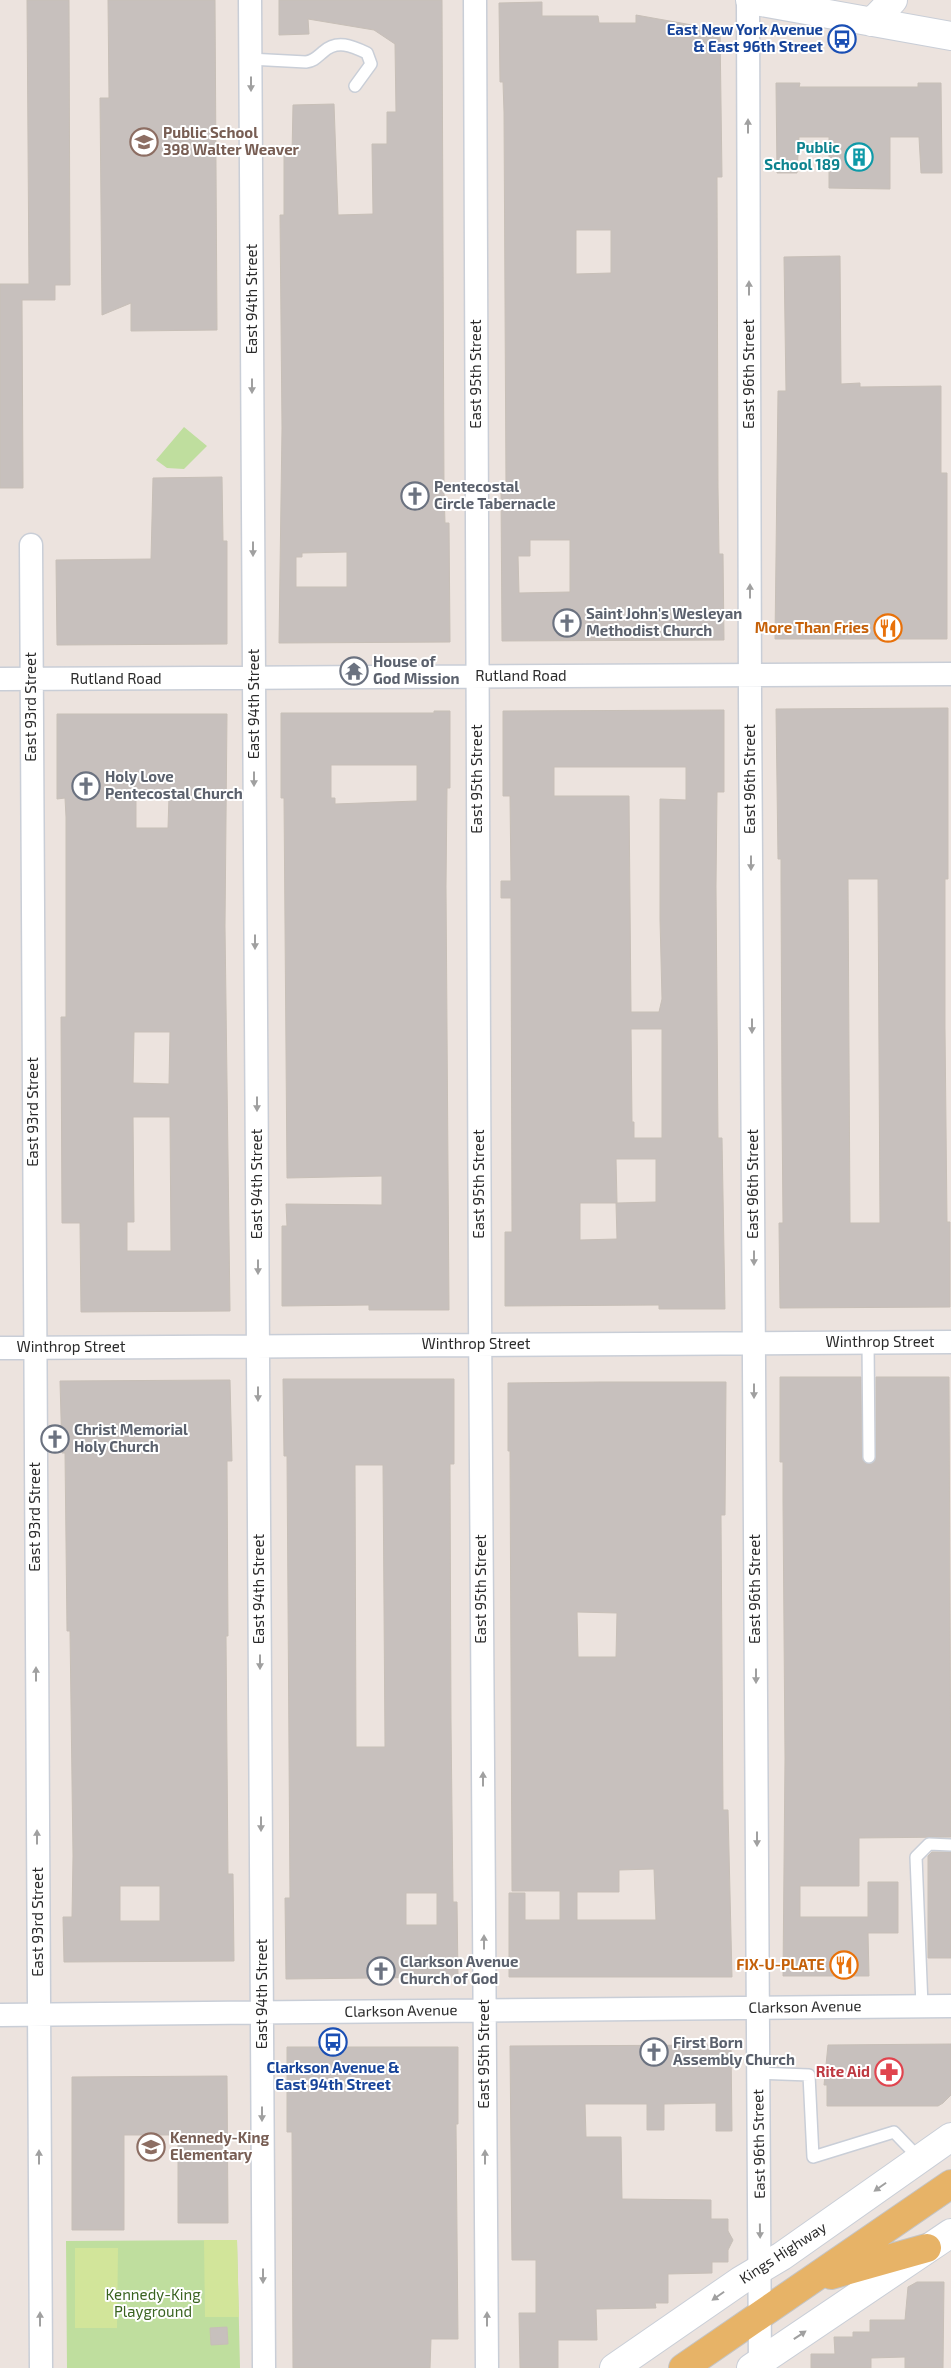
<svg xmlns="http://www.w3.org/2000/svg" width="951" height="2368" font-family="'Exo 2',sans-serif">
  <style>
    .green { fill: #bfde9e }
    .pitch { fill: #d2e59a }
    .building { fill: #c7c0bd; stroke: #c7bfb7; fill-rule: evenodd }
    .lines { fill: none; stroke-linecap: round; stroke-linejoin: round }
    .lane-casing { stroke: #c9ced7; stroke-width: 14 }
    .street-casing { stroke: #c9ced7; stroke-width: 25 }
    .secondary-casing { stroke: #c9ced7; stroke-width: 30 }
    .primary-casing { stroke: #c4c4c4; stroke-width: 30 }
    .lane { stroke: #fff; stroke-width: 11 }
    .street { stroke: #fff; stroke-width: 22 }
    .secondary { stroke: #fff; stroke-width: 28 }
    .primary { stroke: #e7b367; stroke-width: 28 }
    .oneway { fill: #a0a0a0 }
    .labels { text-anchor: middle; stroke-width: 4; stroke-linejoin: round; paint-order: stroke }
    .transit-label { font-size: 15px; font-weight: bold; fill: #164399; stroke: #fff; text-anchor: end }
    .education-label { font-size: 15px; font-weight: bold; fill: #785e54; stroke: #fff; text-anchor: start }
    .culture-label { font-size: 15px; font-weight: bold; fill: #0d838f; stroke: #fff; text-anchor: end }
    .street-label { font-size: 15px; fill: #2b2b2b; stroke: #fff }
    .worship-label { font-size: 15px; font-weight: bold; fill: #5b616d; stroke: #fff; text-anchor: start }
    .food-label { font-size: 15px; font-weight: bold; fill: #c56008; stroke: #fff; text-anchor: end }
    .health-label { font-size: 15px; font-weight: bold; fill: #be3a42; stroke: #fff; text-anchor: end }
    .park-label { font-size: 15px; fill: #39631f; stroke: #fff }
  </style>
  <rect width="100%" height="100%" fill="#ece3de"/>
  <!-- green -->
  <path class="green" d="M 184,427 L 207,446 L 184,469 L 167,468 L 156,460 Z
    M 237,2240 L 240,2368 L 67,2368 L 66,2241 Z"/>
  <!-- pitch -->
  <path class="pitch" d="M 204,2240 L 237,2240 L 239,2317 L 205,2317 Z
    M 75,2248 L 118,2248 L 117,2328 L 75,2328 Z"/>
  <!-- building -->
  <path class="building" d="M 27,0 L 69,0 L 70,285 L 55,285 L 55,300 L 22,300 L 23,488 L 0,488 L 0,284 L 29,284 Z
    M 108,0 L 215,0 L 217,330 L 131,331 L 131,303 L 102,315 L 100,98 L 109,98 Z
    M 279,0 L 442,0 L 444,491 L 445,523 L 449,523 L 450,642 L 279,643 L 282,428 L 280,215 L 284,215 L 284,155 L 292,155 L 293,105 L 334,104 L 338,215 L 373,214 L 372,144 L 387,144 L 387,112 L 396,112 L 395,44 L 374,30 L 308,19 L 309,34 L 279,35 ZM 347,552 L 347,587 L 296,587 L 296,557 L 302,557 L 302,553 Z
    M 542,2 L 542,16 L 598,16 L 599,23 L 636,23 L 636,15 L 720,30 L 722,177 L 717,177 L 718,487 L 719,554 L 723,554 L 724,640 L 502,641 L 501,489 L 506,489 L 504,112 L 503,82 L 500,82 L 499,3 ZM 576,230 L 611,230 L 611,273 L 576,274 ZM 530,540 L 570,540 L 570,592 L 519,593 L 518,556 L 530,556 Z
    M 776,83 L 800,83 L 799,87 L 918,87 L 918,83 L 941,83 L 942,173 L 921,173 L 919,137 L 890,137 L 890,189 L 829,188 L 829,137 L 799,137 L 797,173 L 777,173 Z
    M 840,256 L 841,384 L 860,383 L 860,387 L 941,386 L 941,473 L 947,473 L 947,639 L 775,639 L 778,391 L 786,391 L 784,257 Z
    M 222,477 L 223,541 L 227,541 L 227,644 L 57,645 L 56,560 L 151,559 L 153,478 Z
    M 948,708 L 948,879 L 945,879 L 945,1029 L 947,1222 L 950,1222 L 950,1307 L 780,1308 L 779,1223 L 783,1223 L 782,1105 L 781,880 L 781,859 L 778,859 L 776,709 ZM 848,879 L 878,879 L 880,1223 L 850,1223 Z
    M 724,710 L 724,792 L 717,792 L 716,886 L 718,1138 L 722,1138 L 725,1309 L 659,1309 L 659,1305 L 505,1306 L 505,1232 L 512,1232 L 511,898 L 501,898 L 501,881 L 511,881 L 510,796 L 503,796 L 503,711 ZM 554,767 L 686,767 L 686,800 L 660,799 L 660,919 L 662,999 L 659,1012 L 631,1012 L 629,796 L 554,796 ZM 631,1029 L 662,1029 L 662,1138 L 634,1138 L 634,1122 L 632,1122 ZM 616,1159 L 656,1159 L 656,1202 L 617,1203 ZM 580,1203 L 616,1203 L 617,1239 L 580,1240 Z
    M 434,711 L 450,711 L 450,788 L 447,788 L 446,886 L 449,1310 L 369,1310 L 369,1305 L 282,1306 L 282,1226 L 287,1226 L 286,1204 L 382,1205 L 382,1176 L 287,1178 L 284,798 L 281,798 L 281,713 L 434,713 ZM 331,765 L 417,765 L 417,801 L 335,804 L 335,798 L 331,798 Z
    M 57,714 L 227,714 L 225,926 L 230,1311 L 81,1312 L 80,1223 L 62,1223 L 61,1017 L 66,1017 L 66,817 L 65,798 L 57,799 ZM 139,795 L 169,796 L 168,828 L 136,828 L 136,799 L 139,799 ZM 134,1032 L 170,1032 L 169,1084 L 133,1083 ZM 133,1117 L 170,1117 L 171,1251 L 127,1251 L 127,1222 L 134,1222 Z
    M 780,1377 L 861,1377 L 862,1457 L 865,1463 L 870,1464 L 875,1461 L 876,1457 L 876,1377 L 949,1377 L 951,1837 L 859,1838 L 859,1886 L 800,1886 L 800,1917 L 868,1917 L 868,1882 L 898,1882 L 898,1933 L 868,1933 L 869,1976 L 783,1976 L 785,1758 L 783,1501 L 783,1462 L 780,1462 Z
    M 283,1379 L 454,1379 L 454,1464 L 450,1464 L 451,1721 L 453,1902 L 457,1902 L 458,1977 L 286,1979 L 285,1898 L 290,1898 L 287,1456 L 284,1456 ZM 355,1465 L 383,1465 L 385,1747 L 356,1747 ZM 406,1893 L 437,1893 L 437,1925 L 406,1925 Z
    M 230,1380 L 232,1461 L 227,1461 L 228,1636 L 226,1636 L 228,1874 L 233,1874 L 234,1961 L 64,1962 L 63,1917 L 72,1917 L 73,1856 L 70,1631 L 67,1631 L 65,1453 L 62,1453 L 60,1381 ZM 120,1886 L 160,1886 L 160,1921 L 120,1921 Z
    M 600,1382 L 726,1382 L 725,1515 L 721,1515 L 723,1810 L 728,1810 L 732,1977 L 509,1977 L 509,1893 L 525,1893 L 525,1920 L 560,1920 L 560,1891 L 512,1891 L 510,1451 L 508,1451 L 508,1383 ZM 577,1612 L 617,1613 L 616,1657 L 578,1657 ZM 654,1869 L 656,1920 L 577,1920 L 577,1892 L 619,1892 L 619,1870 Z
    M 932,1852 L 951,1852 L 951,1958 L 928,1958 L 928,1856 Z
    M 951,2044 L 951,2095 L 943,2103 L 938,2106 L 827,2106 L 827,2085 L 824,2085 L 828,2045 Z
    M 731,2045 L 732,2131 L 716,2131 L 716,2103 L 664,2104 L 664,2130 L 647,2130 L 647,2104 L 585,2104 L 586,2137 L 621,2137 L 622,2199 L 711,2200 L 711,2219 L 728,2219 L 728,2231 L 733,2240 L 728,2250 L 728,2262 L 712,2262 L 712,2273 L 668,2274 L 668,2303 L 655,2303 L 656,2308 L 596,2309 L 597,2340 L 558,2340 L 558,2368 L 520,2368 L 519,2313 L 536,2313 L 536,2260 L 512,2260 L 510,2046 Z
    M 287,2047 L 458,2047 L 458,2124 L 456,2124 L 458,2339 L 431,2339 L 430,2368 L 293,2368 L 292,2132 L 287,2132 Z
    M 227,2076 L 228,2223 L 178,2223 L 178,2135 L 124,2135 L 124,2230 L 72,2230 L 72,2077 Z
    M 917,2282 L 944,2282 L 943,2368 L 905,2368 L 905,2357 L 871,2358 L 871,2368 L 811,2368 L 811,2354 L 835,2354 L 834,2337 L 853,2337 L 853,2332 L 870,2332 L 870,2320 L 905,2320 L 908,2287 Z
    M 227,2327 L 228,2344 L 211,2345 L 210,2328 Z"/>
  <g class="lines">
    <!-- lane casing -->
    <g class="lane-casing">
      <path id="lane" d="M 251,59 L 306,62 C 314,61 317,57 323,52 C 337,39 352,46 367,53 L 371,64 L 355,86
        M 868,1341 L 869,1457
        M 922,2006 L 916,1857 L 929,1844 L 951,1845
        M 758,2073 L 809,2075 L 813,2157 L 894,2132 L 920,2159"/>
    </g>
    <!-- street casing -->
    <g class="street-casing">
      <path id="street" d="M 250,0 L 264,2368
        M 475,0 L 480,1315 L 487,2368
        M 748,0 L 750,698 L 760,2368
        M 31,545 L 41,2368
        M 0,679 L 951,674
        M 0,1348 L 951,1342
        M 0,2015 L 951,2006"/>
    </g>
    <!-- secondary casing -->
    <g class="secondary-casing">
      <path id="secondary" d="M 750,0 L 951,36
        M 872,22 L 893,0
        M 614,2368 L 740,2281 L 782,2256 L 951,2137
        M 751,2368 L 951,2233"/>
    </g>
    <!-- primary casing -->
    <g class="primary-casing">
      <path id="primary" d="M 831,2275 L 927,2248
        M 683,2368 L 951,2184"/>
    </g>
    <!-- lane -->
    <use href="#lane" class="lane"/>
    <!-- street -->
    <use href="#street" class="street"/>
    <!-- secondary -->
    <use href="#secondary" class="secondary"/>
    <!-- primary -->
    <use href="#primary" class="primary"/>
  </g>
  <!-- one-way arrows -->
  <defs><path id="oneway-solid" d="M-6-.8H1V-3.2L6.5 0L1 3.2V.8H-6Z" transform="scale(1.25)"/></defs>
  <g class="oneway">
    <use href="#oneway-solid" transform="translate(251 84) rotate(90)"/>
    <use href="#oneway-solid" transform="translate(748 126) rotate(-90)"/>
    <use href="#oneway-solid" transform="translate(749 288) rotate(-90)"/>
    <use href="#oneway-solid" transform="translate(252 386) rotate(90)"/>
    <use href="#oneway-solid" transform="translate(253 549) rotate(90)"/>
    <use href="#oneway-solid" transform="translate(750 591) rotate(-90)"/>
    <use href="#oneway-solid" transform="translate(254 779) rotate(90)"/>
    <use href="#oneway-solid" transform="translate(751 863) rotate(90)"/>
    <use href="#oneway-solid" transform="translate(255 942) rotate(90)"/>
    <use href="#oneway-solid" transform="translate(752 1026) rotate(90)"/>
    <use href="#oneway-solid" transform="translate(257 1104) rotate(90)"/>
    <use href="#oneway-solid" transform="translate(754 1258) rotate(90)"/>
    <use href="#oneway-solid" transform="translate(258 1267) rotate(90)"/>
    <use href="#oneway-solid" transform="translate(754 1391) rotate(90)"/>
    <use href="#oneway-solid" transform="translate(258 1394) rotate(90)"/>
    <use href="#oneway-solid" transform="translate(260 1662) rotate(90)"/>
    <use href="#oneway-solid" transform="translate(36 1674) rotate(-90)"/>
    <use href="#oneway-solid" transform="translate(756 1676) rotate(90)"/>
    <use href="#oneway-solid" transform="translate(483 1779) rotate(-90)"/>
    <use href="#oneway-solid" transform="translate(261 1824) rotate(90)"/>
    <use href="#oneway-solid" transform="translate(37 1837) rotate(-90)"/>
    <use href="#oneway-solid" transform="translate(757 1839) rotate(90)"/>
    <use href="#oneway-solid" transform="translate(484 1942) rotate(-90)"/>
    <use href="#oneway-solid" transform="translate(262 2114) rotate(90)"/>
    <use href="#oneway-solid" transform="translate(39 2157) rotate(-90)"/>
    <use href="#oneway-solid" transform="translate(485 2157) rotate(-90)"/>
    <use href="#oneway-solid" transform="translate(880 2187) rotate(145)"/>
    <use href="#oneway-solid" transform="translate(760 2231) rotate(89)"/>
    <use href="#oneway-solid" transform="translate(263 2276) rotate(90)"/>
    <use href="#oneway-solid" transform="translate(718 2296) rotate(145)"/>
    <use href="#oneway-solid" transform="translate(40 2319) rotate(-90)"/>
    <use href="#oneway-solid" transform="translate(487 2319) rotate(-90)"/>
    <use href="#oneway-solid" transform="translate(800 2335) rotate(-34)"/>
  </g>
  <!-- icons -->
  <defs>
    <g id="bus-ring" transform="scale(1.4375)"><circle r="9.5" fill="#fff" stroke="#1a4fb4" stroke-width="1.5"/><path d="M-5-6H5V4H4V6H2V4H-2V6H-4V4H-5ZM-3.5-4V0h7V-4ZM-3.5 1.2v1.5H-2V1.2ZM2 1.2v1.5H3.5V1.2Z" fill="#1a4fb4"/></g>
    <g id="school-ring" transform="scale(1.4375)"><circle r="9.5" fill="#fff" stroke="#8d6e63" stroke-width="1.5"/><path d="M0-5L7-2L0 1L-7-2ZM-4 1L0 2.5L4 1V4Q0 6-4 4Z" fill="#8d6e63"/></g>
    <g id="building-ring" transform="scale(1.4375)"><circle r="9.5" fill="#fff" stroke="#0f9aa8" stroke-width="1.5"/><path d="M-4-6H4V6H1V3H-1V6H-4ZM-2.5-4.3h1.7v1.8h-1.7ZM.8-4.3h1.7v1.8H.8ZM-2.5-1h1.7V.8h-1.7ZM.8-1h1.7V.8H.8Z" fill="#0f9aa8"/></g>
    <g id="church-ring" transform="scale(1.4375)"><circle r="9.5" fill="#fff" stroke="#6b7280" stroke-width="1.5"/><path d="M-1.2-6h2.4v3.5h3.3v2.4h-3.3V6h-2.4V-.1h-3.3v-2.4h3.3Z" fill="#6b7280"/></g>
    <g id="restaurant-ring" transform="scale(1.4375)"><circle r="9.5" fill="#fff" stroke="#e8710a" stroke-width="1.5"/><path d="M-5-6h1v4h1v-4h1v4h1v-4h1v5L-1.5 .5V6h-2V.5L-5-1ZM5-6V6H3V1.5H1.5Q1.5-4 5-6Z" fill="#e8710a"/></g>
    <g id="temple-ring" transform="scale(1.4375)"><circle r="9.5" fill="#fff" stroke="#6b7280" stroke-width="1.5"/><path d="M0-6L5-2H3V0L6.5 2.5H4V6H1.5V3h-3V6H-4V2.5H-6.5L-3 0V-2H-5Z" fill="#6b7280"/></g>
    <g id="pharmacy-ring" transform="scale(1.4375)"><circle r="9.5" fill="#fff" stroke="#e0444e" stroke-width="1.5"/><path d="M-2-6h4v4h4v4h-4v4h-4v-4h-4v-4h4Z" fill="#e0444e"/></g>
  </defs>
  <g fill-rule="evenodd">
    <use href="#bus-ring" x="842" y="39"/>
    <use href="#school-ring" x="144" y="142"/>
    <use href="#building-ring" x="859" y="157"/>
    <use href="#church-ring" x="415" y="496"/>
    <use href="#church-ring" x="567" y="623"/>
    <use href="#restaurant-ring" x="888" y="628"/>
    <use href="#temple-ring" x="354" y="671"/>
    <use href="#church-ring" x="86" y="786"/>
    <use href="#church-ring" x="55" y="1439"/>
    <use href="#restaurant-ring" x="844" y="1965"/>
    <use href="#church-ring" x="381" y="1971"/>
    <use href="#bus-ring" x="333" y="2042"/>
    <use href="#church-ring" x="654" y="2052"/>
    <use href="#pharmacy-ring" x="889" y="2072"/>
    <use href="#school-ring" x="151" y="2147"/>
  </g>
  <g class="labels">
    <!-- transit labels -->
    <g class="transit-label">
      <text x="823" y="35">East New York Avenue<tspan x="823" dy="17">&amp; East 96th Street</tspan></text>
      <text x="333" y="2073" text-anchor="middle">Clarkson Avenue &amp;<tspan x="333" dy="17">East 94th Street</tspan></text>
    </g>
    <!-- education labels -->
    <g class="education-label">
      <text x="163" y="138">Public School<tspan x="163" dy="17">398 Walter Weaver</tspan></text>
      <text x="170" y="2143">Kennedy-King<tspan x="170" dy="17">Elementary</tspan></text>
    </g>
    <!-- culture labels -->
    <g class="culture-label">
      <text x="840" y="153">Public<tspan x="840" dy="17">School 189</tspan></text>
    </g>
    <!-- street labels -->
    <g class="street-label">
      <text transform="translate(252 299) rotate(-90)" y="5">East 94th Street</text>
      <text transform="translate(476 374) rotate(-90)" y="5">East 95th Street</text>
      <text transform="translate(749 374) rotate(-90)" y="5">East 96th Street</text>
      <text x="521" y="681">Rutland Road</text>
      <text x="116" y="684">Rutland Road</text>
      <text transform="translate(254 704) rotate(-90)" y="5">East 94th Street</text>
      <text transform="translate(31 707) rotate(-90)" y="5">East 93rd Street</text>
      <text transform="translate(477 779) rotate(-90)" y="5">East 95th Street</text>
      <text transform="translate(750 779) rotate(-90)" y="5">East 96th Street</text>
      <text transform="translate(33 1112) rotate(-90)" y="5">East 93rd Street</text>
      <text transform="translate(257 1184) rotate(-90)" y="5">East 94th Street</text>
      <text transform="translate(479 1184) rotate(-90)" y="5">East 95th Street</text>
      <text transform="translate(753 1184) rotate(-90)" y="5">East 96th Street</text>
      <text x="880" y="1347">Winthrop Street</text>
      <text x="476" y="1349">Winthrop Street</text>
      <text x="71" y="1352">Winthrop Street</text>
      <text transform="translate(35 1517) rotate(-90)" y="5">East 93rd Street</text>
      <text transform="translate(259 1589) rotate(-90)" y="5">East 94th Street</text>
      <text transform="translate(481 1589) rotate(-90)" y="5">East 95th Street</text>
      <text transform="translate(755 1589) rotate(-90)" y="5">East 96th Street</text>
      <text transform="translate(38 1922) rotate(-90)" y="5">East 93rd Street</text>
      <text transform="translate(262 1994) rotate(-90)" y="5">East 94th Street</text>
      <text transform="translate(805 2007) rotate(-1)" y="5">Clarkson Avenue</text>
      <text transform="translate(401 2011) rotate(-1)" y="5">Clarkson Avenue</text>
      <text transform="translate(484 2054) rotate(-90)" y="5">East 95th Street</text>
      <text transform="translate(759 2144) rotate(-91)" y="5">East 96th Street</text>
      <text transform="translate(783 2253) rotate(-33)" y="5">Kings Highway</text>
    </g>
    <!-- worship labels -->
    <g class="worship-label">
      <text x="434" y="492">Pentecostal<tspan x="434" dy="17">Circle Tabernacle</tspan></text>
      <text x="586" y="619">Saint John's Wesleyan<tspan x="586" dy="17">Methodist Church</tspan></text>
      <text x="373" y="667">House of<tspan x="373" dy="17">God Mission</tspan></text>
      <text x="105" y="782">Holy Love<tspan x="105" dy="17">Pentecostal Church</tspan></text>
      <text x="74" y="1435">Christ Memorial<tspan x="74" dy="17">Holy Church</tspan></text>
      <text x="400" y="1967">Clarkson Avenue<tspan x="400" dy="17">Church of God</tspan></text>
      <text x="673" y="2048">First Born<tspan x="673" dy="17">Assembly Church</tspan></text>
    </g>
    <!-- food labels -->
    <g class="food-label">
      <text x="869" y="633">More Than Fries</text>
      <text x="825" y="1970">FIX-U-PLATE</text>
    </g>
    <!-- health labels -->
    <g class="health-label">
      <text x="870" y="2077">Rite Aid</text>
    </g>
    <!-- park labels -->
    <g class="park-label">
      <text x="153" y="2300">Kennedy-King<tspan x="153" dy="17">Playground</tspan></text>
    </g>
  </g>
</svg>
